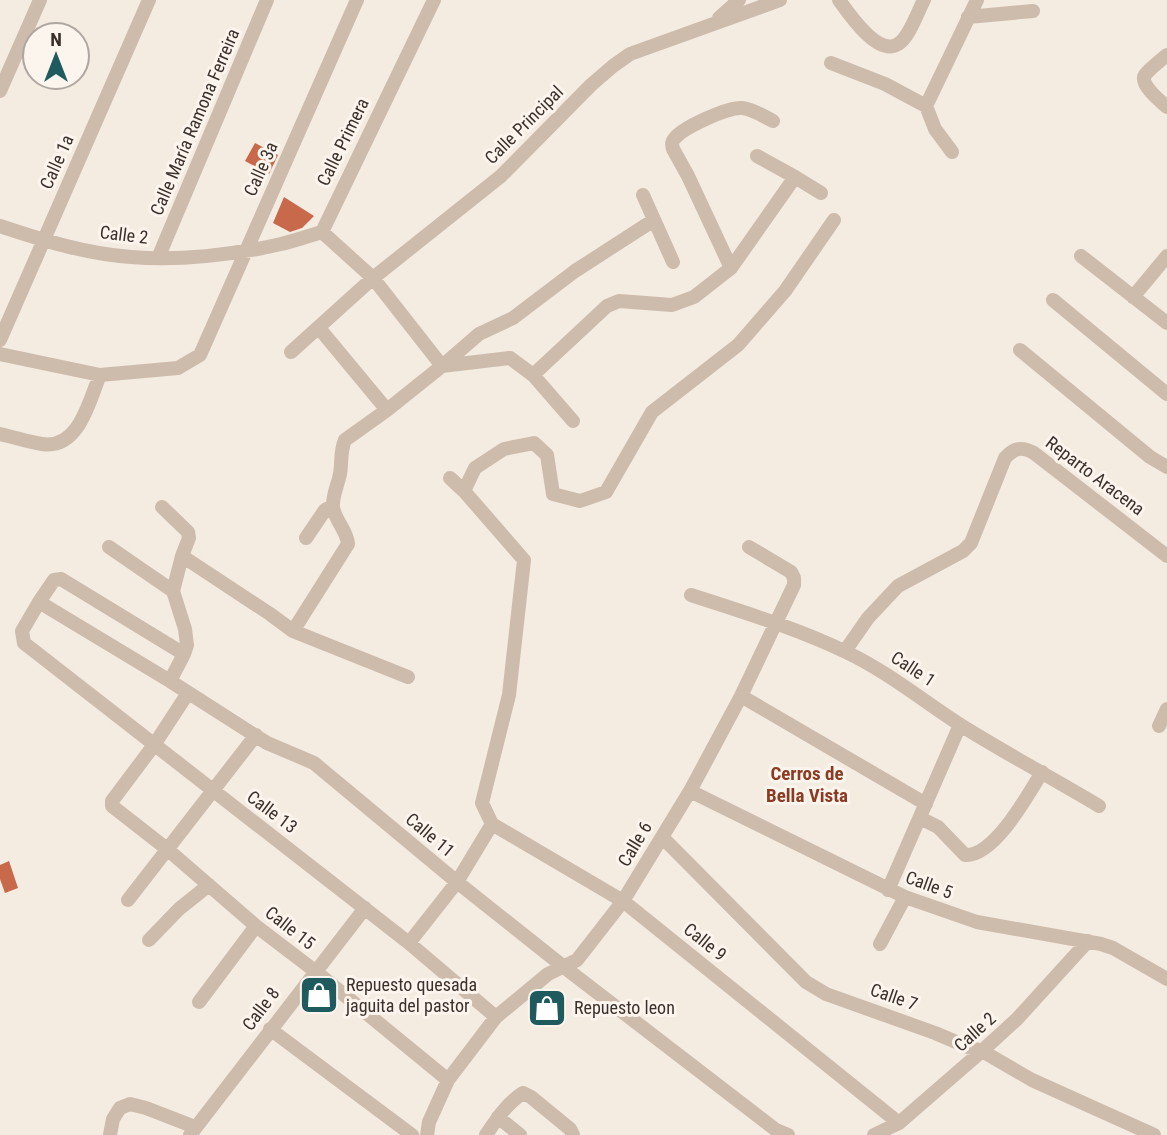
<svg xmlns="http://www.w3.org/2000/svg" width="1167" height="1135" font-family="'Roboto Condensed',sans-serif">
  <style>
    .building { fill: #c8694b }
    .lines { fill: none; stroke-linecap: round; stroke-linejoin: round }
    .minor { stroke: #cdbbac; stroke-width: 14 }
    .labels { text-anchor: middle; stroke-width: 6; stroke-linejoin: round; paint-order: stroke }
    .street-label { font-size: 18px; fill: #3b302b; stroke: #fbf5ee }
    .poi-label { font-size: 18px; fill: #3b302b; stroke: #fbf5ee; text-anchor: start }
    .neighbourhood-label { font-size: 19px; font-weight: bold; fill: #8c3b22; stroke: #fbf5ee }
  </style>
  <rect width="100%" height="100%" fill="#f4ebe1"/>
  <!-- building -->
  <path class="building" d="M 255,143 L 278,155 L 269,174 L 245,161 Z
    M 284,197 L 314,216 L 302,228 L 290,232 L 273,223 Z
    M 9,861 L 18,888 L 5,893 L 0,879 L 0,865 Z"/>
  <g class="lines">
    <!-- minor -->
    <path class="minor" d="M 839,0 C 849,14 878,57 898,44 C 909,38 918,11 924,0
      M 968,17 L 1033,11
      M 719,18 L 739,0
      M 1167,55 C 1162,59 1148,71 1145,75 C 1139,84 1160,101 1167,107
      M 831,63 L 885,84 L 926,106
      M 0,91 L 40,0
      M 952,152 L 935,129 L 926,106 L 977,0
      M 757,156 L 795,177 L 821,193
      M 643,195 L 673,262
      M 0,226 C 42,240 86,254 131,257 C 178,261 234,255 281,244 C 294,241 308,236 322,232 L 434,0
      M 322,232 L 373,278 L 442,366 L 479,334 L 513,318 L 575,271 L 654,220
      M 1081,256 L 1167,323
      M 158,258 L 267,0
      M 731,268 L 688,176 L 673,149 C 672,144 671,142 675,138 C 684,127 728,107 742,108 C 753,109 763,116 773,121
      M 1133,297 L 1167,256
      M 1053,300 L 1167,394
      M 319,328 L 387,410
      M 0,340 L 149,0
      M 1020,350 L 1150,457 L 1167,467
      M 291,352 L 373,278 L 501,176 L 591,85 L 613,66 L 630,54 L 780,0
      M 0,354 L 100,375 L 178,368 L 200,355 L 357,0
      M 533,375 L 607,306 L 619,301 L 672,305 L 694,297 L 731,268 L 795,177
      M 0,434 C 14,437 28,442 42,444 C 79,450 89,401 100,375
      M 450,478 L 464,491 L 524,560 L 509,695 L 482,803 L 492,824 L 623,901 L 899,1123
      M 464,491 L 475,468 L 504,449 L 534,443 L 547,455 L 553,494 L 580,501 L 606,492 L 652,412 L 738,345 L 785,291 L 834,220
      M 162,507 L 188,532 L 189,538 L 182,556
      M 306,538 L 325,510 L 332,506
      M 109,547 L 173,591
      M 691,595 C 743,612 796,628 846,652 C 888,672 923,701 962,726 C 1007,754 1054,779 1099,806
      M 39,602 L 170,681 L 267,743 L 314,763 L 457,882 L 564,967 L 776,1130 L 788,1135
      M 293,631 L 348,544 C 347,530 335,521 333,507 C 332,497 338,484 340,474 C 342,463 340,451 345,440 L 387,410 L 442,366 L 510,358 L 533,375 L 573,421
      M 845,651 L 868,618 L 898,586 L 963,551 L 971,543 L 1005,458 C 1014,448 1021,446 1034,453 L 1167,556
      M 184,654 L 61,579 L 54,580 L 39,602 L 22,631 L 24,643 L 409,943 L 496,1017
      M 170,681 L 184,654 L 187,645 L 185,629 L 173,591 L 182,556 L 270,614 L 293,631 L 408,677
      M 188,693 L 154,745 L 112,801 L 112,806 L 167,849 L 256,926 L 315,971 L 448,1080
      M 741,696 L 926,804
      M 1159,726 L 1167,709
      M 690,791 L 905,897 L 977,922 L 1101,944 L 1113,948 L 1167,979
      M 920,818 L 938,827 L 965,855 C 994,857 1028,795 1042,772
      M 662,837 L 806,982 L 826,994 L 935,1033 L 968,1047 L 982,1051 L 1032,1080 L 1154,1135
      M 888,890 L 960,725
      M 128,900 L 256,735
      M 149,940 L 179,909 L 209,885
      M 409,943 L 457,882 L 492,824
      M 880,944 L 905,897
      M 199,1002 L 256,926
      M 270,1029 L 412,1135
      M 498,1117 L 520,1135
      M 110,1135 L 113,1119 L 120,1108 L 130,1104 L 146,1108 L 195,1127
      M 190,1135 L 365,908
      M 427,1135 L 429,1122 L 448,1080 L 496,1017 L 548,974 L 577,960 L 623,901 L 690,791 L 741,696 L 794,585 L 794,578 L 791,572 L 749,547
      M 486,1135 C 496,1120 507,1103 523,1093 L 531,1097 L 570,1129 L 573,1135
      M 874,1135 L 899,1123 L 982,1051 L 1017,1019 L 1088,941"/>
  </g>
  <!-- icons -->
  <defs>
    <g id="shop-square" transform="scale(2.0125)"><rect x="-9" y="-9" width="18" height="18" rx="4" fill="#1f5a5e" stroke="#fbf5ee"/><path d="M-5-2.5h2.3a2.7 3.5 0 0 1 5.4 0H5L5.5 6h-11ZM-1.5-2.5h3a1.5 2.3 0 0 0-3 0Z" fill="#fff"/></g>
  </defs>
  <g fill-rule="evenodd">
    <use href="#shop-square" x="319" y="995"/>
    <use href="#shop-square" x="547" y="1008"/>
  </g>
  <g class="labels">
    <!-- street labels -->
    <g class="street-label">
      <text transform="translate(195 122) rotate(-67)" y="6">Calle María Ramona Ferreira</text>
      <text transform="translate(524 125) rotate(-45)" y="6">Calle Principal</text>
      <text transform="translate(343 142) rotate(-64)" y="6">Calle Primera</text>
      <text transform="translate(57 162) rotate(-66)" y="6">Calle 1a</text>
      <text transform="translate(261 169) rotate(-66)" y="6">Calle 3a</text>
      <text transform="translate(124 235) rotate(7)" y="6">Calle 2</text>
      <text transform="translate(1095 476) rotate(37)" y="6">Reparto Aracena</text>
      <text transform="translate(913 669) rotate(33)" y="6">Calle 1</text>
      <text transform="translate(272 812) rotate(37)" y="6">Calle 13</text>
      <text transform="translate(430 835) rotate(40)" y="6">Calle 11</text>
      <text transform="translate(635 844) rotate(-59)" y="6">Calle 6</text>
      <text transform="translate(929 885) rotate(20)" y="6">Calle 5</text>
      <text transform="translate(290 928) rotate(38)" y="6">Calle 15</text>
      <text transform="translate(705 942) rotate(39)" y="6">Calle 9</text>
      <text transform="translate(894 997) rotate(19)" y="6">Calle 7</text>
      <text transform="translate(261 1009) rotate(-53)" y="6">Calle 8</text>
      <text transform="translate(975 1032) rotate(-42)" y="6">Calle 2</text>
    </g>
    <!-- poi labels -->
    <g class="poi-label">
      <text x="346" y="991">Repuesto quesada<tspan x="346" dy="21">jaguita del pastor</tspan></text>
      <text x="574" y="1014">Repuesto leon</text>
    </g>
    <!-- neighbourhood labels -->
    <g class="neighbourhood-label">
      <text x="807" y="780">Cerros de<tspan x="807" dy="22">Bella Vista</tspan></text>
    </g>
  </g>
  <!-- north arrow -->
  <g transform="translate(56 56)"><circle r="33" fill="#fbf5ee" stroke="#aea6a0" stroke-width="2"/>
  <path d="M0-5L12 26L0 18L-12 26Z" fill="#1f5a5e"/>
  <text y="-10" font-size="19" font-weight="bold" text-anchor="middle" fill="#3b302b">N</text>
  </g>
</svg>
